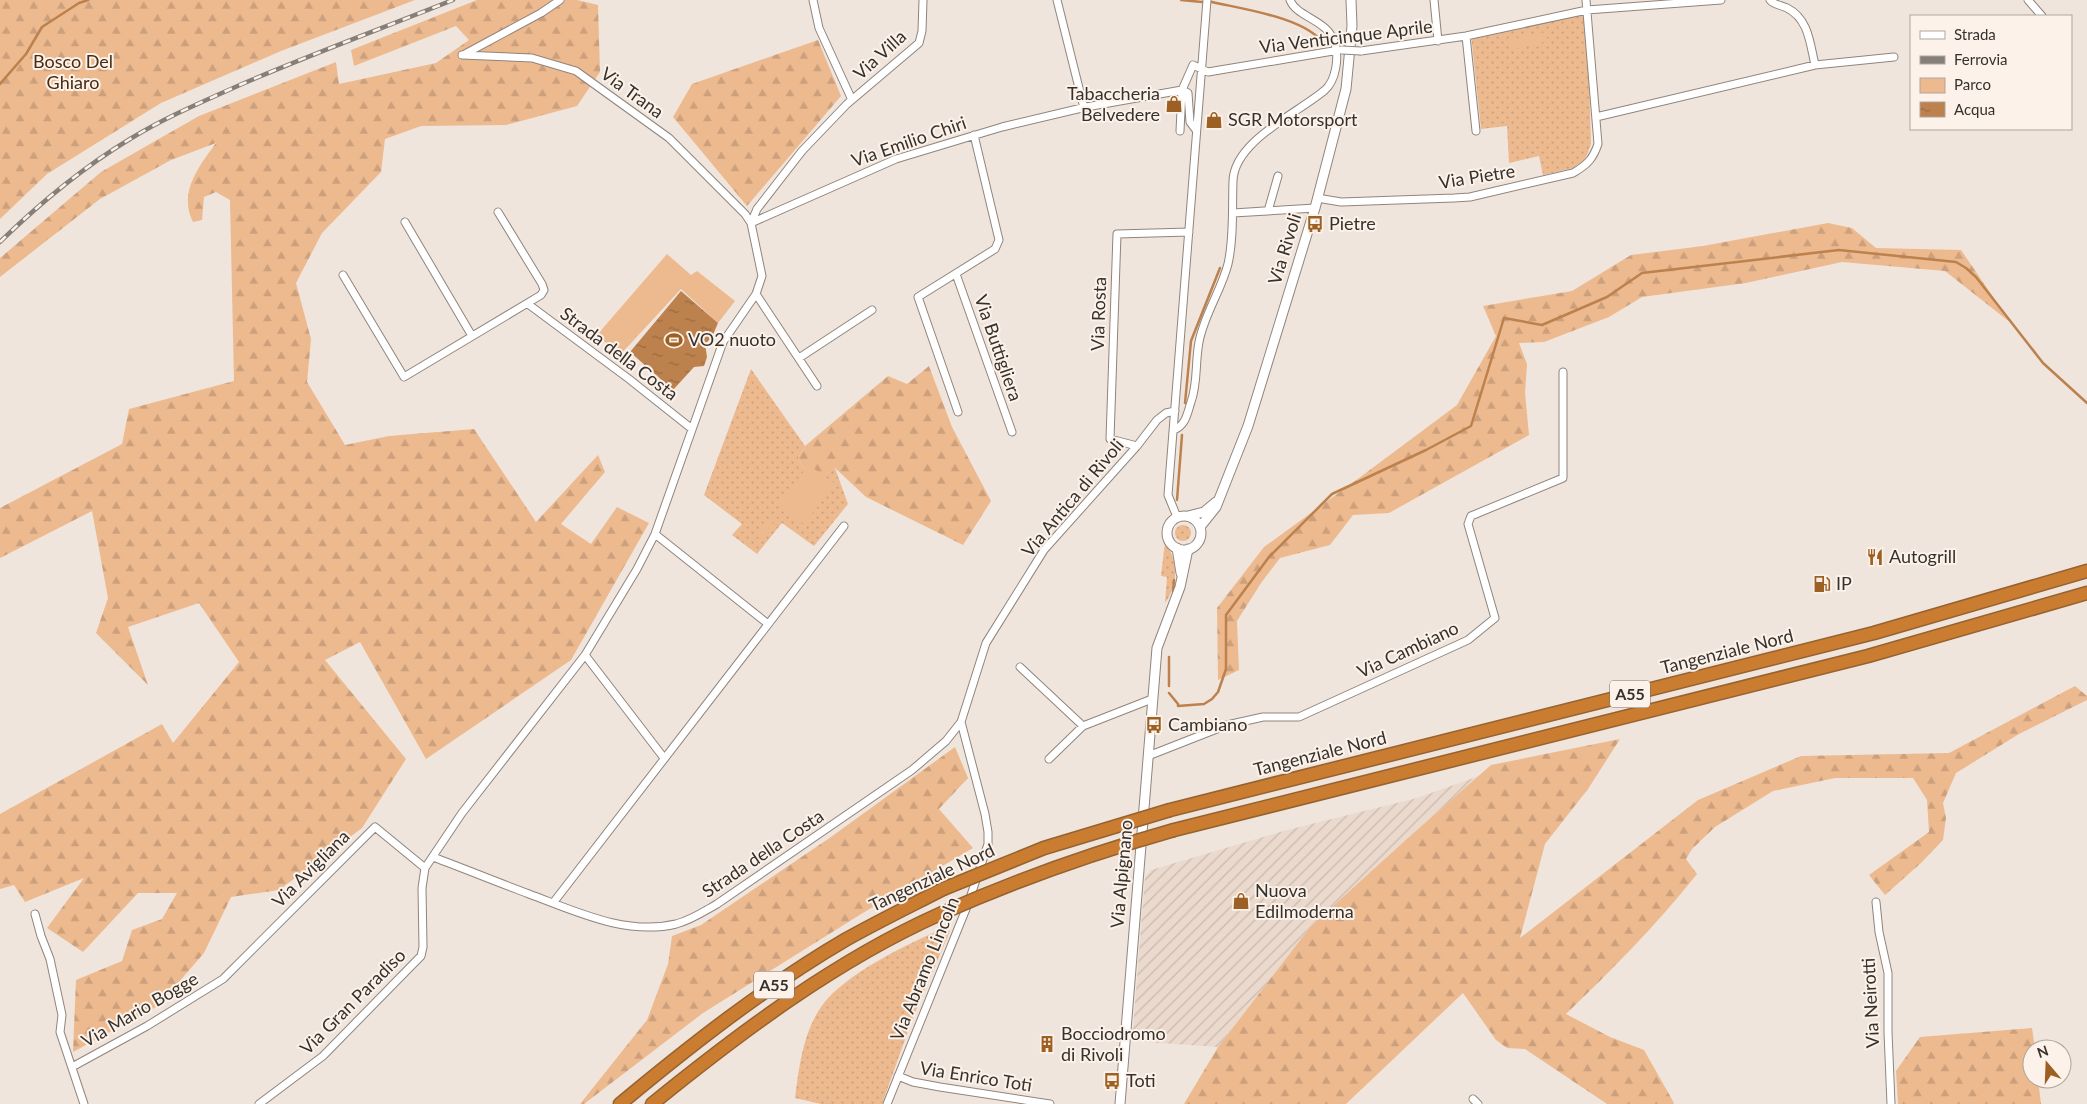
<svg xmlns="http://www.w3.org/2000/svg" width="2087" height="1104" font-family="Lato,sans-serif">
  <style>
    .industrial { fill: url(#industrial-furrows) }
    .green { fill: url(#green-dots) }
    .forest { fill: url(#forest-firs) }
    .pitch { fill: #edba8f }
    .water { fill: url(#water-ripples) }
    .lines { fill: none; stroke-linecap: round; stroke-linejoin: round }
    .stream { stroke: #bc814d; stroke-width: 2.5 }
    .minor-casing { stroke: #8f857d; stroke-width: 9 }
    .tertiary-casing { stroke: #8f857d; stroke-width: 11 }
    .motorway-casing { stroke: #96622f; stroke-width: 15 }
    .minor { stroke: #fff; stroke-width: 7 }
    .tertiary { stroke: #fff; stroke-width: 9 }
    .motorway { stroke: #ca7c30; stroke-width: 12 }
    .rail-casing { stroke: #867f79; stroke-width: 4.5 }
    .rail { stroke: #fdf2e9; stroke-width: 2.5; stroke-dasharray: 8; stroke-linecap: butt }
    .minor-bridge-casing { stroke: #8f857d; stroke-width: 9; stroke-linecap: butt }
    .motorway-bridge-casing { stroke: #96622f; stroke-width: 15; stroke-linecap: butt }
    .minor-bridge { stroke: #fff; stroke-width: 7 }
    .motorway-bridge { stroke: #ca7c30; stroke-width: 12 }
    .labels { text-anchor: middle; stroke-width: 4; stroke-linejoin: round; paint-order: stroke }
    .shield { fill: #fdf2e9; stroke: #716b65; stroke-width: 1 }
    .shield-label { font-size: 16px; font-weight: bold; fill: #35312d }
    .street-label { font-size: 18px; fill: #35312d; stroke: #fdf2e9 }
    .park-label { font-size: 18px; fill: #462c15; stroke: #fdf2e9 }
    .poi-label { font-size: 18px; fill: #35312d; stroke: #fdf2e9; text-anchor: start }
  </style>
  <defs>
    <pattern id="industrial-furrows" width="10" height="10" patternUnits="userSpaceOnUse" patternTransform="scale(1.25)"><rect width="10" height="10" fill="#ead9cc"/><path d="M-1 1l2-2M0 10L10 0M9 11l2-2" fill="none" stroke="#c9bbb0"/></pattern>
    <pattern id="green-dots" width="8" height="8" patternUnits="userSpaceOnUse" patternTransform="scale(1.25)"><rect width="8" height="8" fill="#edba8f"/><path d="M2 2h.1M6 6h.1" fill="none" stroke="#cca07c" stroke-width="1.8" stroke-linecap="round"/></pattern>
    <pattern id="forest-firs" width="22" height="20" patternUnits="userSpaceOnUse" patternTransform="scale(1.25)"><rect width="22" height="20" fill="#edba8f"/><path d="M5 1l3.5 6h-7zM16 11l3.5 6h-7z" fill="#cca07c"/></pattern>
    <pattern id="water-ripples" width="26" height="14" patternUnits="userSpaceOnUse" patternTransform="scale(1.25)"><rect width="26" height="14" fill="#bc814d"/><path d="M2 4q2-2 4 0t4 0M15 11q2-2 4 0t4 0" fill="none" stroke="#9a6a40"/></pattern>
  </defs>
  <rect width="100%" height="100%" fill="#efe5dc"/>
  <!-- industrial -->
  <path class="industrial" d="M 1479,776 L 1409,837 L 1311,926 L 1218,1047 L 1132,1041 L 1145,877 L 1151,870 L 1287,830 L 1417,798 Z"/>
  <!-- green -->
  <path class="green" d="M 1587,10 L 1591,144 L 1587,155 L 1583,162 L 1573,168 L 1543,175 L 1539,156 L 1509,163 L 1507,126 L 1481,129 L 1471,35 Z
    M 751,369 L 805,446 L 798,458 L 813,483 L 835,468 L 848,504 L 814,546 L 782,523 L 757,554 L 732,535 L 742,524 L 704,495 Z
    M1175 533a8 8 0 1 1 16 0a8 8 0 1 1-16 0Z
    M 1165,542 C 1178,560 1179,584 1165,603 L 1167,577 L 1161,576 Z
    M 942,929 L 950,931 L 913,1017 L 882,1104 L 821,1104 L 795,1098 C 799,1067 803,1033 821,1007 C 844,974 906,945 942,929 Z"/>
  <!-- forest -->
  <path class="forest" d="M 0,0 L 415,0 L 281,51 L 161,103 L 47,174 L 0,219 Z
    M 477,0 L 577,0 L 598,5 L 600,72 L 577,106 L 506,125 L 421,126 L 385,139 L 381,172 L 322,233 L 296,283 L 311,339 L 307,382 L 345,445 L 389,436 L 474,429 L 536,522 L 598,455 L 605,472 L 561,524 L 591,544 L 617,507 L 649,523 L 571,660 L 426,759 L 360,642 L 325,660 L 406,759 L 362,828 L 279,890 L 231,897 L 204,953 L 158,1006 L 73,1052 L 76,980 L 122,961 L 132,930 L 162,919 L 177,893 L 138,893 L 83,952 L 47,928 L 84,878 L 25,902 L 14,885 L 0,889 L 0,814 L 162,724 L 173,743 L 239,662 L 199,603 L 128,627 L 148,685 L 96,633 L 108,598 L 92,511 L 0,558 L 0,508 L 122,444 L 129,409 L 234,381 L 230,200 L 216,192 L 204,197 L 202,220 L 193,222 C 178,193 199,166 216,143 L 171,160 L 100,199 L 0,277 L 0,258 L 101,172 L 199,116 L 336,62 L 339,84 L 436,63 L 469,40 L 456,26 L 354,66 L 351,50 Z
    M 818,40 L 841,96 L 747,206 L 673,117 L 692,84 Z
    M 1828,223 L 1852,228 L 1876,248 L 1961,250 L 2011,323 L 1945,271 L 1842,262 L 1746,283 L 1642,297 L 1609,317 L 1544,342 L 1519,343 L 1527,364 L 1525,393 L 1529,435 L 1389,513 L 1353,515 L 1330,545 L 1280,558 L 1261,583 L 1237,621 L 1239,670 L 1218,680 L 1217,608 L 1264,547 L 1359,478 L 1457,405 L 1496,336 L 1483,306 L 1572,291 L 1631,255 L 1703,246 Z
    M 929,366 L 952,427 L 991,501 L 963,545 L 866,497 L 835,468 L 813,484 L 798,458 L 805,446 L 888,376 L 907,384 Z
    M 2075,686 L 2087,696 L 2087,700 L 2019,734 L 1956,773 L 1943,803 L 1946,818 L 1943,840 L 1921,863 L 1885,895 L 1869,875 L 1929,832 L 1927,800 L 1913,778 L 1835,778 L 1773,791 L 1715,827 L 1692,849 L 1686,859 L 1697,874 C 1657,924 1613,969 1566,1014 L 1610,1037 L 1644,1050 L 1674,1103 L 1673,1104 L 1607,1104 L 1525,1049 L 1507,1048 L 1496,1040 L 1463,993 L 1346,1104 L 1184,1104 L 1218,1047 L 1311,926 L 1409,837 L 1491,765 L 1620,739 L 1588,789 L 1545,844 L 1520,938 L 1698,800 L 1801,756 L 1949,753 Z
    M 955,747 L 968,778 L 939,809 L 973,848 L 866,911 L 703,1013 L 584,1104 L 580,1104 L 647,1020 L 668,964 L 672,936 L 701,925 L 831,837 Z
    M 2032,1028 L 2035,1049 L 2032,1049 L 2032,1079 L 2038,1079 L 2041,1104 L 1898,1104 L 1896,1071 L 1920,1037 Z"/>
  <!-- pitch -->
  <path class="pitch" d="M 1546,32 L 1548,41 L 1511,50 L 1509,40 Z
    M 667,254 L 691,275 L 697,271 L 735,301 L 718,323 L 681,289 L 620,355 L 597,335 Z
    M 809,465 L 835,484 L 804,524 L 778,504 Z
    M 780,506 L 783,509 L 760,539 L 756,535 Z"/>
  <!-- water -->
  <path class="water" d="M 681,291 L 718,323 L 712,337 L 705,344 L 707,357 L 704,366 L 694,367 L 673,390 L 630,352 Z"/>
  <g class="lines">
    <!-- stream -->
    <path class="stream" d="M 1181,0 L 1202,2
      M 1212,2 C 1242,9 1309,18 1324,45
      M 0,84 L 26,54 L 42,27 L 79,3 L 88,0
      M 1185,403 L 1191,341 L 1220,268
      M 1177,500 L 1182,435
      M 1173,592 L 1174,580
      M 1169,657 L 1169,686
      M 1169,693 L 1178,704 L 1178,706 L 1204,704 L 1212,699 L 1218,692 L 1226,669 L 1226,615 L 1269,557 L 1332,494 L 1426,450 L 1471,426 L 1504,318 L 1542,325 L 1607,297 L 1642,273 L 1839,250 L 1956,262 L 1966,268 L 1976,277 L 2043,363 L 2087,403"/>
    <!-- minor casing -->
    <g class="minor-casing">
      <path id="minor" d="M 813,0 L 819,28 L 852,100
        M 1057,0 L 1084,108
        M 1434,0 L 1438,41
        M 1770,0 C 1774,5 1781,5 1787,8 C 1809,19 1810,44 1815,65
        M 2028,0 L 2042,16
        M 1466,36 L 1476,131
        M 1361,51 L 1466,36 L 1587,10 L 1721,0
        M 462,55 L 532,58 L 576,71 L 669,138 L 745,214 L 751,223
        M 463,55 L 541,13 L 560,0
        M 1182,90 L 1188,93 L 1190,122 L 1196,130
        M 1596,117 L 1815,65 L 1894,57
        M 1180,131 L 1182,90 L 1193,65 L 1208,72 L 1339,50
        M 1317,198 L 1341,202 L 1454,198 L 1470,197 L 1573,173 C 1587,165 1593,159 1598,144 L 1586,0
        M 1268,211 L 1278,176
        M 1233,213 L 1315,208
        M 405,222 L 472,336
        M 751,223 L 896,159 L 1002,127 L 1086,107 L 1182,90
        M 956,274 L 1012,432
        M 343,275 L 404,377 L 541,295 L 544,290 L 542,284 L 498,212
        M 756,294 L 817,386
        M 528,304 L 629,379 L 692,429
        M 799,358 L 872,310
        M 958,412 L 918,297 L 995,249 L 999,240 L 974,135
        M 1174,430 C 1186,425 1187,414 1191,402 C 1198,383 1195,362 1199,342 C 1204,315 1221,291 1228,264 C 1234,237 1232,208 1233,181 C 1234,141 1298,113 1325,90 C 1336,80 1339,58 1335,44 C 1328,19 1297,18 1290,0
        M 1137,446 L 1110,439 L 1117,234 L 1189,232
        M 1177,517 L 1168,495 L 1207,0
        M 655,534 L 768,624
        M 585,655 L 664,758
        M 1020,667 L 1083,726 L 1152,699
        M 1148,756 L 1227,725 L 1263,717 L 1299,717 L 1468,640 L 1495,618 L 1468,524 L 1471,516 L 1563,478 L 1563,372
        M 1049,759 L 1083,726
        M 433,857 C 465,869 497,882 529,894 C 575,911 626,936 676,924 C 691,920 703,912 717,904 L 912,770 L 946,741 L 961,722
        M 1876,902 L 1879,932 L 1888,973 L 1888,1032 L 1891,1104
        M 553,903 L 844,526
        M 35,914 L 41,936 L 50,959 L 62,1015 L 60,1032 L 84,1104
        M 72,1067 L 147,1026 L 223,979 L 375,827 L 425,868
        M 898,1076 L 913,1082 L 940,1087 L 1050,1104
        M 1473,1099 L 1478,1104
        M 259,1104 L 323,1056 L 421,956 L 423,947 L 422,888 L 425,868 L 462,813 L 585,655 L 637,569 L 655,534 L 723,342 L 756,294 L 762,276 L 751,223 L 757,209 L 802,151 L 847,104 L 919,43 L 922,31 L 923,0
        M 887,1104 L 968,904 L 988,844 L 988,832 L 985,814 L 961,722 L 986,643 L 1044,550 L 1137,446 L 1157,420 L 1166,413 L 1175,411"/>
    </g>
    <!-- tertiary casing -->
    <g class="tertiary-casing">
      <path id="tertiary" d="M 1188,516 L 1204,512 L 1216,502
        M1167 533a17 17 0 1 1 34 0a17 17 0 1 1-34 0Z
        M 1200,527 L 1216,507 L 1248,426 L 1315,208 L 1346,89 L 1352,26 L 1351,0
        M 1177,548 L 1181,573
        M 1120,1104 L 1157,648 L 1180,587 L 1188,549"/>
    </g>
    <!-- motorway casing -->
    <g class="motorway-casing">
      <path id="motorway" d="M 1170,810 L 1874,633 L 2087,571
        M 1174,830 L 1868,656 L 2087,593
        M 620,1104 C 691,1045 765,987 845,940 C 877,922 910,906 943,889
        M 652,1104 C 741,1032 835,961 940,914"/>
    </g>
    <!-- minor -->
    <use href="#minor" class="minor"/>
    <!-- tertiary -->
    <use href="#tertiary" class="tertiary"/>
    <!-- motorway -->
    <use href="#motorway" class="motorway"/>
    <!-- rail casing -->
    <g class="rail-casing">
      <path id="rail" d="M 0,242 C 40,203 82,168 130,139 C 166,117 204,101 242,84 C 312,54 383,28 453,0"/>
    </g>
    <!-- rail -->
    <use href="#rail" class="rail"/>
    <!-- minor-bridge casing -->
    <g class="minor-bridge-casing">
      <path id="minor-bridge" d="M 1342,50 L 1361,51"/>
    </g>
    <!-- motorway-bridge casing -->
    <g class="motorway-bridge-casing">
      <path id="motorway-bridge" d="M 943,889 L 1044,848 L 1170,810
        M 940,914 C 1016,880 1093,853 1174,830"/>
    </g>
    <!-- minor-bridge -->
    <use href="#minor-bridge" class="minor-bridge"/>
    <!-- motorway-bridge -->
    <use href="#motorway-bridge" class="motorway-bridge"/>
  </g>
  <!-- icons -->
  <defs>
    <g id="shop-bare" transform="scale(1.35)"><path d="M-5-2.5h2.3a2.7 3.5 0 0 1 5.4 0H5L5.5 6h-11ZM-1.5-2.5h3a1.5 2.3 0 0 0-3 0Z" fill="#9d6024" stroke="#fdf2e9" stroke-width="2.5" paint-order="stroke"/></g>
    <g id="bus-bare" transform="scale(1.35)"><path d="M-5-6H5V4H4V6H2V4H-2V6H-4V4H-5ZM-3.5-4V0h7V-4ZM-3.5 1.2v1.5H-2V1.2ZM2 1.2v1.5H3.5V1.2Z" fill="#9d6024" stroke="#fdf2e9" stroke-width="2.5" paint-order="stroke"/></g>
    <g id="stadium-bare" transform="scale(1.35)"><path d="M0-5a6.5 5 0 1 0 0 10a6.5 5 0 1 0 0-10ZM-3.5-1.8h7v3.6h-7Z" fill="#9d6024" stroke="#fdf2e9" stroke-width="2.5" paint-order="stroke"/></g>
    <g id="restaurant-bare" transform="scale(1.35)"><path d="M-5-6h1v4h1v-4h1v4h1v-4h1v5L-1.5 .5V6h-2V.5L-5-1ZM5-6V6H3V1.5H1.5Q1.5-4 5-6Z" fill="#9d6024" stroke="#fdf2e9" stroke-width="2.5" paint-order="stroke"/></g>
    <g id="fuel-bare" transform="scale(1.35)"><path d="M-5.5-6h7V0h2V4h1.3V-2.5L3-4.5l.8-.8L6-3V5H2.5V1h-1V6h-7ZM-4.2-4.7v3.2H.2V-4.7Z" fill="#9d6024" stroke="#fdf2e9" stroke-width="2.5" paint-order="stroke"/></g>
    <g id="building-bare" transform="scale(1.35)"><path d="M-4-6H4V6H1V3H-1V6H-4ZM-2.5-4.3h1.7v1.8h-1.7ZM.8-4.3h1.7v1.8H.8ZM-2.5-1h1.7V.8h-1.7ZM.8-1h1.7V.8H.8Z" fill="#9d6024" stroke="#fdf2e9" stroke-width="2.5" paint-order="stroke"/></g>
  </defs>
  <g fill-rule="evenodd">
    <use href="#shop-bare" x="1174" y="104"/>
    <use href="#shop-bare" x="1214" y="120"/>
    <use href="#bus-bare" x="1315" y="224"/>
    <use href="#stadium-bare" x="674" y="340"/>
    <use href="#restaurant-bare" x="1875" y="557"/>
    <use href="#fuel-bare" x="1822" y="584"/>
    <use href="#bus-bare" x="1154" y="725"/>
    <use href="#shop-bare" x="1241" y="901"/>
    <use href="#building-bare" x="1047" y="1044"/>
    <use href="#bus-bare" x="1112" y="1081"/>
  </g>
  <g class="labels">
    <!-- shield labels -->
    <g class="shield">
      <rect x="1610" y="680.5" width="40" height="27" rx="4"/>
      <rect x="754" y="971.5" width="40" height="27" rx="4"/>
    </g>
    <g class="shield-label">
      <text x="1630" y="700">A55</text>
      <text x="774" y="991">A55</text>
    </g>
    <!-- street labels -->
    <g class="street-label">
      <text transform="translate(1346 37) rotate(-7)" y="6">Via Venticinque Aprile</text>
      <text transform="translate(880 55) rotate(-42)" y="6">Via Villa</text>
      <text transform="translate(632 93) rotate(36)" y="6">Via Trana</text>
      <text transform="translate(909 142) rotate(-19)" y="6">Via Emilio Chiri</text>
      <text transform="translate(1477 177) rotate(-9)" y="6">Via Pietre</text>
      <text transform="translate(1285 249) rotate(-73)" y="6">Via Rivoli</text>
      <text transform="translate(1099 314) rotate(-88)" y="6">Via Rosta</text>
      <text transform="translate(998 348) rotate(71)" y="6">Via Buttigliera</text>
      <text transform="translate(619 354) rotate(37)" y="6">Strada della Costa</text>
      <text transform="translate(1073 498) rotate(-50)" y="6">Via Antica di Rivoli</text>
      <text transform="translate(1408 650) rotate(-25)" y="6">Via Cambiano</text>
      <text transform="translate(1727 652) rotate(-14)" y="6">Tangenziale Nord</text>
      <text transform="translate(1320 754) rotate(-14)" y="6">Tangenziale Nord</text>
      <text transform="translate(763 854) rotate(-34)" y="6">Strada della Costa</text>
      <text transform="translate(311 869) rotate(-45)" y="6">Via Avigliana</text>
      <text transform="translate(1122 874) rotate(-85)" y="6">Via Alpignano</text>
      <text transform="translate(932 878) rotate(-25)" y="6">Tangenziale Nord</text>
      <text transform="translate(925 969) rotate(-68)" y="6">Via Abramo Lincoln</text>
      <text transform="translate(353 1002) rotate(-45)" y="6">Via Gran Paradiso</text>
      <text transform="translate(1871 1003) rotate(-93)" y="6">Via Neirotti</text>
      <text transform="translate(140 1010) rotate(-30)" y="6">Via Mario Bogge</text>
      <text transform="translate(976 1077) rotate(9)" y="6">Via Enrico Toti</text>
    </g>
    <!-- park labels -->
    <g class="park-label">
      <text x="73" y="68">Bosco Del<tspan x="73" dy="21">Ghiaro</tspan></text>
    </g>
    <!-- poi labels -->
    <g class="poi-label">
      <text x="1160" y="100" text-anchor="end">Tabaccheria<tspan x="1160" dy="21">Belvedere</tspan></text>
      <text x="1228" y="126">SGR Motorsport</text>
      <text x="1329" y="230">Pietre</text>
      <text x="688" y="346">VO2 nuoto</text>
      <text x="1889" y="563">Autogrill</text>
      <text x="1836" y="590">IP</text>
      <text x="1168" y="731">Cambiano</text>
      <text x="1255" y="897">Nuova<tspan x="1255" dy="21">Edilmoderna</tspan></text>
      <text x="1061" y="1040">Bocciodromo<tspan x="1061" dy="21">di Rivoli</tspan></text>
      <text x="1126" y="1087">Toti</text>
    </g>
  </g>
  <!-- legend -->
  <rect x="1910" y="15" width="162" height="115" fill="#fdf2e9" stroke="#ada59e"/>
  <rect x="1920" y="31" width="25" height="8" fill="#ffffff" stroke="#ada59e"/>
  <text x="1954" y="40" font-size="15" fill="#35312d">Strada</text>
  <rect x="1920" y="56" width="25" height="8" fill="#867f79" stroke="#ada59e"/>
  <text x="1954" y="65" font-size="15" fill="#35312d">Ferrovia</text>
  <rect x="1920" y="78" width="25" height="15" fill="#edba8f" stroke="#ada59e"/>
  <text x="1954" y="90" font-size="15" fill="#35312d">Parco</text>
  <rect x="1920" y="102" width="25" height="15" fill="url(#water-ripples)" stroke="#ada59e"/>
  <text x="1954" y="115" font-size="15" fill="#35312d">Acqua</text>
  <!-- north arrow -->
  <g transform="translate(2047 1064) rotate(341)"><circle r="24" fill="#fdf2e9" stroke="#ada59e"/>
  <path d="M0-4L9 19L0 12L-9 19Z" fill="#9d6024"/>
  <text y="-8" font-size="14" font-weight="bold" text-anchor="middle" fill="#35312d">N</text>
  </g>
</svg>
